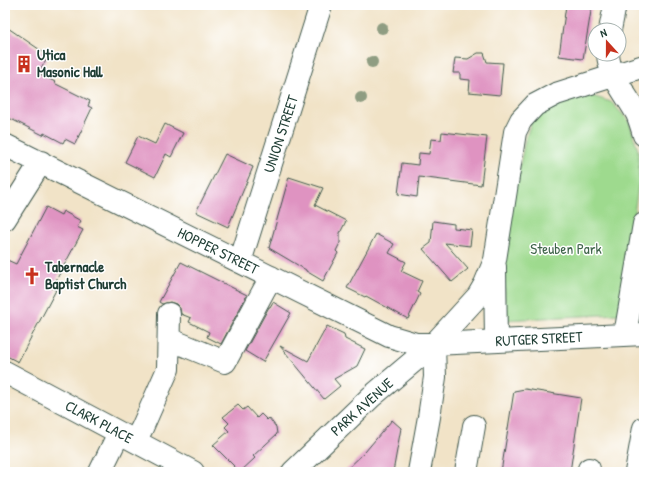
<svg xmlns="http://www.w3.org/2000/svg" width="649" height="477" font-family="'Patrick Hand',sans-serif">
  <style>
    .green { fill: #9eda8e; stroke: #5e8c61 }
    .building { fill: #df93c1 }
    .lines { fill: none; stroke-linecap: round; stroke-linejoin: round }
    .minor-casing { stroke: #3e564a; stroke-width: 24 }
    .minor { stroke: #fff; stroke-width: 22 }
    .tree { fill: #8f9d82 }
    .labels { text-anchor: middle; stroke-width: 3; stroke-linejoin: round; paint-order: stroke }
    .poi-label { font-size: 15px; font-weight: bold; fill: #1f3d34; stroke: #fff; text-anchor: start }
    .street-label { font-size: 15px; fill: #1f3d34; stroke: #fff }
    .park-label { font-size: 15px; fill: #3f644a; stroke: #fff }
  </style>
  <rect width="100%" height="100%" fill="#fff"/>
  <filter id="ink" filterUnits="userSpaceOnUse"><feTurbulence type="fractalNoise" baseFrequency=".025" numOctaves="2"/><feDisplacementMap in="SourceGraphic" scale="8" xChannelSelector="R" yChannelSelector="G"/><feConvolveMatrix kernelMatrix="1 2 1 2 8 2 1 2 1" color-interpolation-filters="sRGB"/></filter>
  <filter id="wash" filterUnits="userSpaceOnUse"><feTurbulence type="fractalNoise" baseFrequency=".012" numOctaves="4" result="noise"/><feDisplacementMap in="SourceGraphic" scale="16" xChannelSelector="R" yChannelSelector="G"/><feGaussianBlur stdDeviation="0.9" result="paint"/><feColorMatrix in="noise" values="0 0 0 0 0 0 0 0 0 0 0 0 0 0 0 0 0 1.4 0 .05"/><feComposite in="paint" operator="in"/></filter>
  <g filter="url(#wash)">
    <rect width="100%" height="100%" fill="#f1e3c7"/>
    <!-- green -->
    <path class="green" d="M 592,96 L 611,102 L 629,121 L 638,150 L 639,180 L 619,314 L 504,320 L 505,237 L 525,140 L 532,120 L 546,109 L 572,99 Z"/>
    <g id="blocks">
      <!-- building -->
      <path class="building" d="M 566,5 L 592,5 L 583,59 L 559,56 Z
        M 5,26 L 49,56 L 38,73 L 55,82 L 54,83 L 90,101 L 88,106 L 92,108 L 75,144 L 65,139 L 63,143 L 44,133 L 43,135 L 5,116 Z
        M 478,53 L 484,53 L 487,62 L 503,63 L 500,95 L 469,92 L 470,80 L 460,79 L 460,73 L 453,73 L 455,58 L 468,59 Z
        M 165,124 L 183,133 L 171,157 L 166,154 L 155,177 L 125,162 L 138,136 L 155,144 Z
        M 442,132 L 487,137 L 481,185 L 419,177 L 417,197 L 398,194 L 402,163 L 418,165 L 419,153 L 429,154 L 431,139 L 441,140 Z
        M 225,154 L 253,167 L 228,227 L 196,212 Z
        M 289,177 L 323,188 L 315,205 L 346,221 L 340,233 L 340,243 L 336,251 L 338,253 L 323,281 L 306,271 L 306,270 L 269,248 Z
        M 46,207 L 61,215 L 63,211 L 81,221 L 77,227 L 83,230 L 52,288 L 56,290 L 18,362 L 5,355 L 5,259 L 16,264 Z
        M 433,221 L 454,224 L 454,228 L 472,230 L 470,246 L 445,243 L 468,269 L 452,282 L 423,249 L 431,243 Z
        M 376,234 L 394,244 L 389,253 L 406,262 L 401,271 L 422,281 L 417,292 L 420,294 L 408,319 L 366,296 L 365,297 L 347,288 Z
        M 181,262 L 247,295 L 221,344 L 207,337 L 209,332 L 189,322 L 191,318 L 181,314 L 180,308 L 176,304 L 170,302 L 162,304 L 159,302 Z
        M 273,302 L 291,313 L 263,362 L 245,351 L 269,307 L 270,307 Z
        M 327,326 L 344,334 L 345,339 L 365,349 L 357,366 L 334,379 L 340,386 L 324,399 L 280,346 L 308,361 Z
        M 525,389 L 581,398 L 570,472 L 501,472 L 514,391 Z
        M 238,405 L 243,410 L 247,407 L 257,418 L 261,414 L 267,420 L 269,418 L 276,427 L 277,434 L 253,456 L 255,458 L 240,472 L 213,445 L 229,431 L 225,427 L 229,423 L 223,417 Z
        M 392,420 L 401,428 L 393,472 L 344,472 L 365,452 Z"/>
    </g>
  </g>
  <g filter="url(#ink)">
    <use href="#blocks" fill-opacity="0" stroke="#3e564a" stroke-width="1"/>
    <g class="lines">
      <!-- minor casing -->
      <g class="minor-casing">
        <path id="minor" d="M 610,30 L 615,5
          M 608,54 C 609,76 627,95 637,114 C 640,121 642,128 644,135
          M 5,145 L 389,336 L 416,344 L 434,344 L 644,334
          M 5,219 L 41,162
          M 240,262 L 321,5
          M 495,267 L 496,341
          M 625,335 L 644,224
          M 169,339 L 225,362 L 271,277
          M 5,372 L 193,472
          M 135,441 L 142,428 L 168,369 L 169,314
          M 100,472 L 119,433
          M 293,472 L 371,397 L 434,344 L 478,296 L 485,284 L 495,260 L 515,132 L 521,120 L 535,105 L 556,94 L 644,66
          M 419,472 L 429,417 L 435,377 L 434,344
          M 466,472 L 474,426
          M 588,472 L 589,469
          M 636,472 L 644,428"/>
      </g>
      <!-- minor -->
      <use href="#minor" class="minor"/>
    </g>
    <!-- trees -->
    <g class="tree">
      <circle cx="382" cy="28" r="6"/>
      <circle cx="372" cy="62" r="6"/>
      <circle cx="361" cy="98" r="6"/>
    </g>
  </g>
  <!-- icons -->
  <defs>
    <g id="building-bare" transform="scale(1.38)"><path d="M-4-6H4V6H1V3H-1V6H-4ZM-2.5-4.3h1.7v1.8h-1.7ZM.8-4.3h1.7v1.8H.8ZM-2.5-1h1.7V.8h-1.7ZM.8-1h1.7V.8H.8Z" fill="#c8321e" stroke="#fff" stroke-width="2.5" paint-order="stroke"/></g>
    <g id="church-bare" transform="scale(1.38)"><path d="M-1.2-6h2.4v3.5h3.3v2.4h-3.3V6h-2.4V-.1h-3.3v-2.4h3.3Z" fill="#c8321e" stroke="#fff" stroke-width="2.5" paint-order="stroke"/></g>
  </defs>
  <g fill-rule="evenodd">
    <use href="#building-bare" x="24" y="64"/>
    <use href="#church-bare" x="32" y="276"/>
  </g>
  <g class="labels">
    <!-- poi labels -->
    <g class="poi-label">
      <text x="37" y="60">Utica<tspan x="37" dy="17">Masonic Hall</tspan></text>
      <text x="45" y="272">Tabernacle<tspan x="45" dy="17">Baptist Church</tspan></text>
    </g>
    <!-- street labels -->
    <g class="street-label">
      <text transform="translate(281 134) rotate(-72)" y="5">UNION STREET</text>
      <text transform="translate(218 251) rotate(26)" y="5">HOPPER STREET</text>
      <text transform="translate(539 339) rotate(-3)" y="5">RUTGER STREET</text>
      <text transform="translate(362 407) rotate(-42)" y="5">PARK AVENUE</text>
      <text transform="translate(99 422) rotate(28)" y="5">CLARK PLACE</text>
    </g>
    <!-- park labels -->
    <g class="park-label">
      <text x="566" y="254">Steuben Park</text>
    </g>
  </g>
  <!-- margin -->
  <rect width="649" height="477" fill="none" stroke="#fff" stroke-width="20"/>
  <!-- north arrow -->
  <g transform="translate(607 42) rotate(339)"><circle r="19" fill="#ffffff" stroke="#a5b1ae"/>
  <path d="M0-3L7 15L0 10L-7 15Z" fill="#c8321e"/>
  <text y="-6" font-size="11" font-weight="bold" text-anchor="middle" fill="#1f3d34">N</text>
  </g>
</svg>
